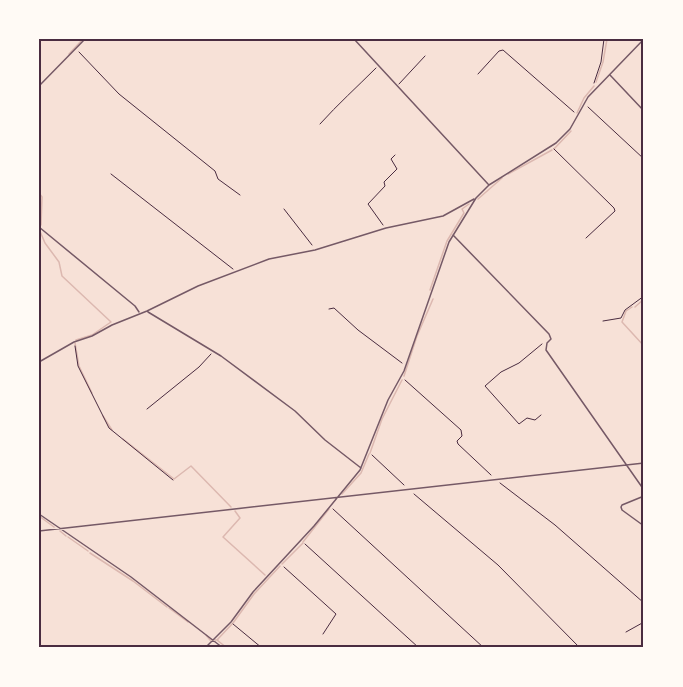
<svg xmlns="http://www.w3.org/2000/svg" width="683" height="687" font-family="'Titillium Web',sans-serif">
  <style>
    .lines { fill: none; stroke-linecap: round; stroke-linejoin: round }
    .stream { stroke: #dcb8b0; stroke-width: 1.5 }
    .path { stroke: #4a2c40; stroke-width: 1 }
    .minor { stroke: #755966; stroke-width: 1.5 }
    .neatline { fill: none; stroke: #4a2c40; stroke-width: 2 }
  </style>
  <rect width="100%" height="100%" fill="#f7e1d7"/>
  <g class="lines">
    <!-- stream -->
    <path class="stream" d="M 69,54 L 83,39
      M 596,82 L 603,62 L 607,39
      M 577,113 L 584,98 L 594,86
      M 554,149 L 571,131
      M 508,174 L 552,150
      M 39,193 L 42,197 L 41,225
      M 478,199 L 502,178
      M 39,229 L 45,243 L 59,262 L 62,276 L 111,322 L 92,335 L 76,340
      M 430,290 L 447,241 L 464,213 L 462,209 L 469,204
      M 632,307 L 626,311 L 622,322 L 644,346
      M 635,307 L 644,299
      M 75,343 L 79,366 L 92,393
      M 404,376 L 417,336 L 433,299
      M 103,416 L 112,430
      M 123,439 L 174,479 L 191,466 L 231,507
      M 370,453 L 382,419 L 402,380
      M 342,494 L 361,473 L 369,454
      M 235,511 L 240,518 L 223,537 L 265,575
      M 39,516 L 54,527
      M 60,531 L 66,536
      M 68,537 L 88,551
      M 303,542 L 329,509
      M 90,553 L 133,581 L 167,607
      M 282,564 L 303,543
      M 169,608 L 188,622
      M 233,623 L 254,594 L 280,566
      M 206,635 L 210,640 L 218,640
      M 227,648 L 217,640 L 232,624"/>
    <!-- path -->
    <path class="path" d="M 202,40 L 202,39
      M 79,52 L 119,94 L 215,171 L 218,179 L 240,195
      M 478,74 L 499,51 L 503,50 L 574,112
      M 594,83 L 601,62 L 604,39
      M 399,84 L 425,56
      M 588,107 L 644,159
      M 320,124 C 338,104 357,87 376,68
      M 554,149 L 614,208 L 615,211 L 586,238
      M 111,174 L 233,269
      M 284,209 L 312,245
      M 383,225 L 368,204 L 385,186 L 384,182 L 397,169 L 391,159 L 395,155
      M 329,309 L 334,308 L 358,330 L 402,363
      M 603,321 L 621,318 L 625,310 L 644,296
      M 75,346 L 78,366 L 109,428 L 173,480
      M 405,380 L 461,430 L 462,436 L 457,441 L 458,444 L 491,475
      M 147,409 L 199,367 L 211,354
      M 541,415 L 535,420 L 527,418 L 519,424 L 485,386 L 501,372 L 519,363 L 542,344
      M 372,455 L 404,485
      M 500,483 L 555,525 L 644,603
      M 414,494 L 498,565 L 580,648
      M 333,509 L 484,648
      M 305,544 L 419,648
      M 284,567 L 336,614 L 323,634
      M 233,624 L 262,648
      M 626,632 L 644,622"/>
    <!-- minor -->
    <path class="minor" d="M 354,39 L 488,184
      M 610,75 L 644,111
      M 39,86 L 85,39
      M 39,227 L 135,306 L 139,312
      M 453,235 L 549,334 L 551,339 L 547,343 L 546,350 L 644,490
      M 148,312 L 221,356 L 295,411 L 325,440 L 361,468
      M 39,362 L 74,342 L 92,336 L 112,325 L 147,311 L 198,286 L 269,259 L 315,250 L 386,228 L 443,216 L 474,199
      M 644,496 L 622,505 L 621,507 L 622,510 L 644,526
      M 39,514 L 131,577 L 223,648
      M 39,531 L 644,463
      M 205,648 L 231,622 L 253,592 L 314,526 L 360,470 L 388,400 L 404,371 L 449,242 L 476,198 L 489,185 L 556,143 L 570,129 L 588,97 L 644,39"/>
  </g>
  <!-- border -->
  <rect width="683" height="687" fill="none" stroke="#fffaf5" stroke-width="81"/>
  <rect x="40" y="40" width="602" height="606" class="neatline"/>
</svg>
